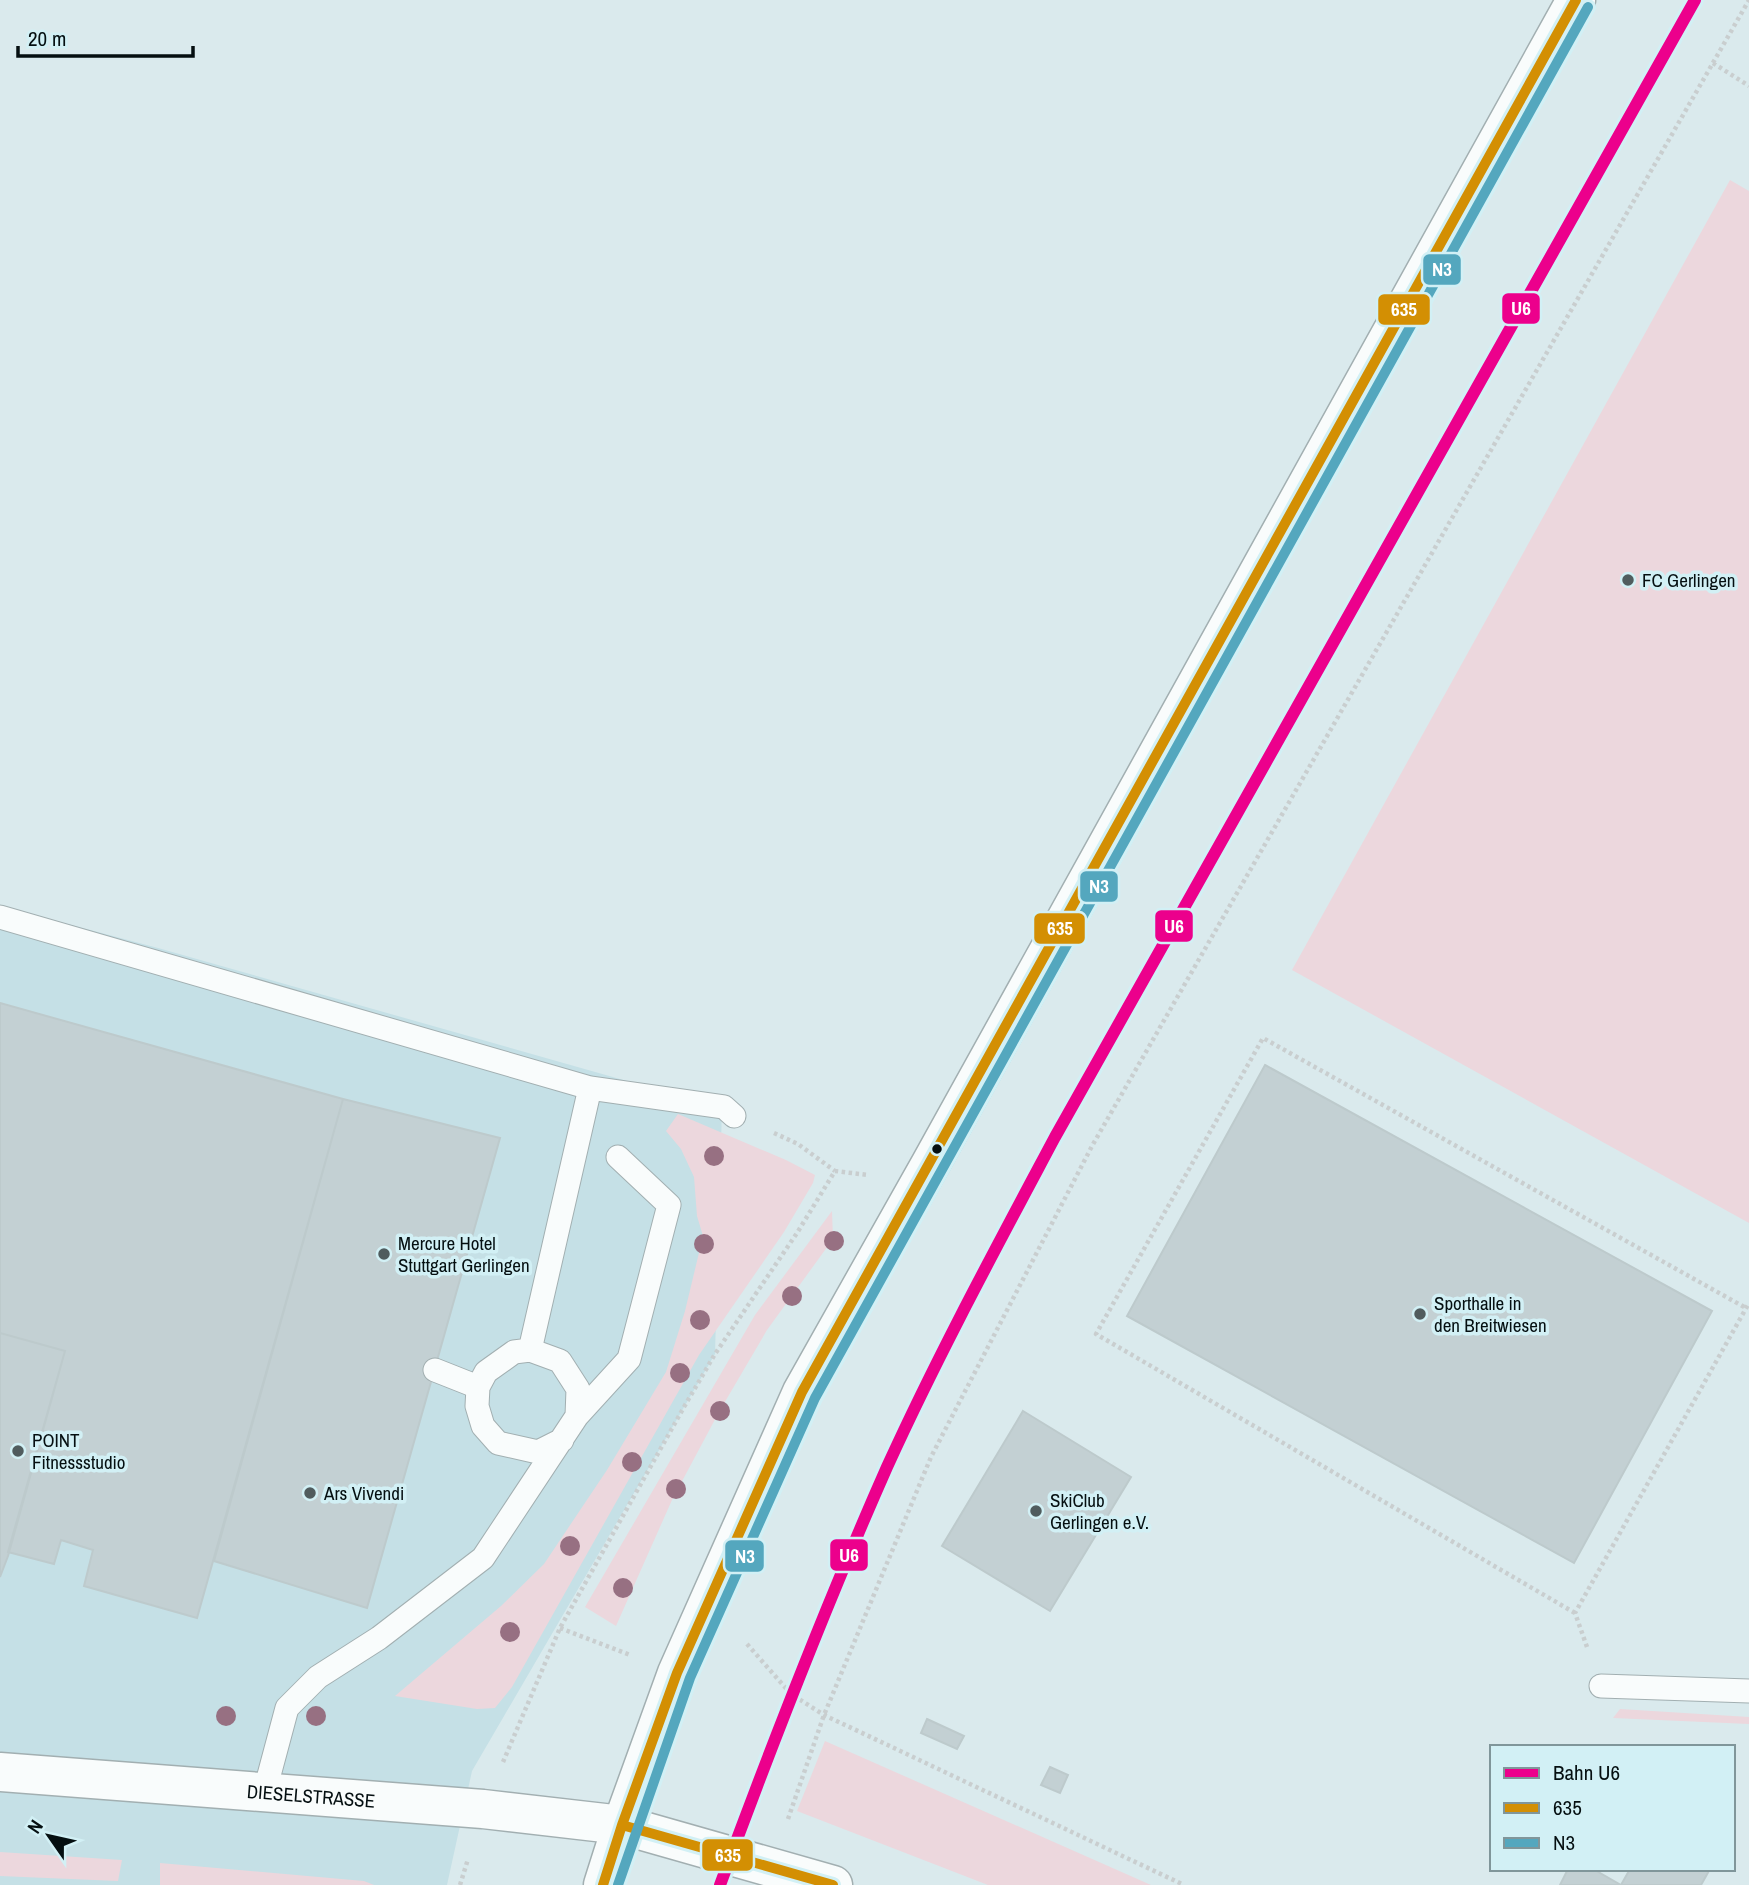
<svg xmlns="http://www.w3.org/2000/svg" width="1749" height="1885" font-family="'Archivo Narrow',sans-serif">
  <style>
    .built { fill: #c5e0e6 }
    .green { fill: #ecd7dd }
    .building { fill: #c3d0d3; stroke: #bdcacc; stroke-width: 2 }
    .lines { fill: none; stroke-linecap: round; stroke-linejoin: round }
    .lane-casing { stroke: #a2afb1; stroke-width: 25 }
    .street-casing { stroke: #a2afb1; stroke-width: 41 }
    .secondary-casing { stroke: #a2afb1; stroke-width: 41 }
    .path { stroke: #c9cecf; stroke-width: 4.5; stroke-dasharray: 3.5 3.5; stroke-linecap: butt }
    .lane { stroke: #f9fcfc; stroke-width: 23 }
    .street { stroke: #f9fcfc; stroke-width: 38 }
    .secondary { stroke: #f9fcfc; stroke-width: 38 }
    .bus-1-casing { stroke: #d2f0f5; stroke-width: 16 }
    .bus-2-casing { stroke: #d2f0f5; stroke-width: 16 }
    .bus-1 { stroke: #d38f03; stroke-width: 10 }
    .bus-2 { stroke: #54a7be; stroke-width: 10 }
    .rail-1-casing { stroke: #d2f0f5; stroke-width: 18 }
    .rail-1 { stroke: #ec008c; stroke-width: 12 }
    .tree { fill: #977082 }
    .poi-dot { fill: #505c5e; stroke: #d2f0f5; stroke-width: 2.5 }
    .bus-dot { fill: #050f11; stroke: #d2f0f5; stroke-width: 2.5 }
    .labels { text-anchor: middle; stroke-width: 7; stroke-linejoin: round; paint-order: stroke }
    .poi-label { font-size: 19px; fill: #050f11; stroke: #d2f0f5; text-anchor: start }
    .street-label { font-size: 19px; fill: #050f11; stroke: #d2f0f5 }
    .line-badge { stroke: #d2f0f5; stroke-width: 2.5 }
    .badge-label { font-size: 19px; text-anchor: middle; font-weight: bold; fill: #fff }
  </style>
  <rect width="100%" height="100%" fill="#daeaed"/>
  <!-- built -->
  <path class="built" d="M 0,906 L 158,948 L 722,1108 L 715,1354 L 472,1771 L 447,1885 L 0,1885 Z"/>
  <!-- green -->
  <path class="green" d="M 1730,180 L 1749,191 L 1749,1223 L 1292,970 Z
    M 678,1114 L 786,1160 L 815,1175 L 813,1183 L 784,1232 L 699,1355 L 512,1687 L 495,1708 L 477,1709 L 395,1696 L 501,1606 L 544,1564 L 607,1470 L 666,1372 L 685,1311 L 703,1236 L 697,1216 L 694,1177 L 681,1149 L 666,1131 Z
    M 832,1211 L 833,1239 L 767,1330 L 719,1412 L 672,1500 L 616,1626 L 585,1607 L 755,1315 Z
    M 1620,1709 L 1749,1717 L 1749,1724 L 1613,1718 Z
    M 825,1741 L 1151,1885 L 988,1885 L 797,1811 Z
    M 0,1852 L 122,1860 L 118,1881 L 0,1876 Z
    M 160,1863 L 364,1881 L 374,1885 L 160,1885 Z"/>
  <!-- building -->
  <path class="building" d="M 0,1003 L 343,1099 L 197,1618 L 84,1586 L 93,1550 L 61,1540 L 54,1564 L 8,1552 L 65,1351 L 0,1333 Z
    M 1265,1065 L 1712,1311 L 1574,1563 L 1127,1316 Z
    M 343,1099 L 500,1138 L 367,1608 L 214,1561 Z
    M 0,1333 L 65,1351 L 8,1556 L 0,1577 Z
    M 1023,1411 L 1131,1477 L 1050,1611 L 942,1546 Z
    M 927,1719 L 964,1736 L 957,1749 L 921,1733 Z
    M 1050,1767 L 1068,1775 L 1060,1793 L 1041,1785 Z
    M 1568,1869 L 1593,1869 L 1621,1885 L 1630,1869 L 1710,1869 L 1701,1885 L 1560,1885 Z"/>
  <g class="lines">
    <!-- lane casing -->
    <g class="lane-casing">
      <path id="lane" d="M 0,917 L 590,1088 L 724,1107 L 734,1116
        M 530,1350 L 514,1352 L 486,1372 L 478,1387 L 477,1406 L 483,1426 L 498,1443 L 538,1452 L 562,1440
        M 435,1370 L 478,1387
        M 577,1416 L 629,1359 L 669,1205 L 618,1157
        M 1601,1686 L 1749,1691
        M 264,1794 L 287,1708 L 318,1677 L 379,1638 L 483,1558 L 577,1416 L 578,1389 L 560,1361 L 530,1350 L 590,1088"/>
    </g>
    <!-- street casing -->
    <g class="street-casing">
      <path id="street" d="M 622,1825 L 833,1885"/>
    </g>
    <!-- secondary casing -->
    <g class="secondary-casing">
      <g id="secondary">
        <path id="s1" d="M 0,1772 L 483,1809 L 622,1825"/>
        <path d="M 603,1885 L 622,1825 L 677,1673 L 802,1392 L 931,1163 L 1576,0"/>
      </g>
    </g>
    <!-- path -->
    <path class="path" d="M 1713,63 L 1749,86
      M 774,1133 L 798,1144 L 835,1171
      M 1575,1613 L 1096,1334 L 1263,1038 L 1746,1308
      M 560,1628 L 630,1655
      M 747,1644 L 791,1694 L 824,1715 L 1184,1885
      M 1587,1647 L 1575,1613 L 1749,1303
      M 503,1762 L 560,1628 L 684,1407 L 715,1354 L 797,1233 L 835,1171 L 868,1175
      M 788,1819 L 824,1715 L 931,1457 L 1092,1146 L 1749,0
      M 460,1885 L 468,1859"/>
    <!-- lane -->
    <use href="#lane" class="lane"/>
    <!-- street -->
    <use href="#street" class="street"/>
    <!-- secondary -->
    <use href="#secondary" class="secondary"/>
    <!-- bus-1 casing -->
    <g class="bus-1-casing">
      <path id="bus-1" d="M 622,1825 L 833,1885
        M 603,1885 L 622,1825 L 677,1673 L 802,1392 L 1576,0"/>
    </g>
    <!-- bus-2 casing -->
    <g class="bus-2-casing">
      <path id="bus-2" d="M 618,1885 L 690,1678 L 815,1398 L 1588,7"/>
    </g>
    <!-- bus-1 -->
    <use href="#bus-1" class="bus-1"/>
    <!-- bus-2 -->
    <use href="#bus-2" class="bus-2"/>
    <!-- rail-1 casing -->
    <g class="rail-1-casing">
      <path id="rail-1" d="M 720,1885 C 772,1744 826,1605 887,1467 C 938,1355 997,1246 1055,1137 L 1695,0"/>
    </g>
    <!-- rail-1 -->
    <use href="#rail-1" class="rail-1"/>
  </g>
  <!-- trees -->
  <g class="tree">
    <circle cx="714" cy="1156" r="10"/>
    <circle cx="834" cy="1241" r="10"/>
    <circle cx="704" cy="1244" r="10"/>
    <circle cx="792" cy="1296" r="10"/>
    <circle cx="700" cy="1320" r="10"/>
    <circle cx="680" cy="1373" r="10"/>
    <circle cx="720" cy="1411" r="10"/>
    <circle cx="632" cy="1462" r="10"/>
    <circle cx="676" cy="1489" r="10"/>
    <circle cx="570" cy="1546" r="10"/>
    <circle cx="623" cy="1588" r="10"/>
    <circle cx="510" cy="1632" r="10"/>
    <circle cx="226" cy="1716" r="10"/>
    <circle cx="316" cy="1716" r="10"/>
  </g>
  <!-- markers -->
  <g class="poi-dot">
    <circle cx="1628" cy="580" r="7"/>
    <circle cx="384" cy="1254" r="7"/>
    <circle cx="1420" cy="1314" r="7"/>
    <circle cx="18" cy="1451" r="7"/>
    <circle cx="310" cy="1493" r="7"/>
    <circle cx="1036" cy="1511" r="7"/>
  </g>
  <circle class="bus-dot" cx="937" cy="1149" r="6"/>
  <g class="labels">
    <!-- poi labels -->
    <g class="poi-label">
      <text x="1642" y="587">FC Gerlingen</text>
      <text x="398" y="1250">Mercure Hotel<tspan x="398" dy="22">Stuttgart Gerlingen</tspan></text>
      <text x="1434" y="1310">Sporthalle in<tspan x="1434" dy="22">den Breitwiesen</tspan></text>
      <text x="32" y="1447">POINT<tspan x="32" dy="22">Fitnessstudio</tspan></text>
      <text x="324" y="1500">Ars Vivendi</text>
      <text x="1050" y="1507">SkiClub<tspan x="1050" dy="22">Gerlingen e.V.</tspan></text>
    </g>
    <!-- street labels -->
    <g class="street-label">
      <text dy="7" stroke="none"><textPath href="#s1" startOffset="312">DIESELSTRASSE</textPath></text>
    </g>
  </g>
  <g class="line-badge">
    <rect x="1422" y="253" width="40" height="33" rx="7" fill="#54a7be"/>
    <rect x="1501" y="292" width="40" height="33" rx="7" fill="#ec008c"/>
    <rect x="1377" y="293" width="54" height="33" rx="7" fill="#d38f03"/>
    <rect x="1079" y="870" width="40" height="33" rx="7" fill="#54a7be"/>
    <rect x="1154" y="909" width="40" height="34" rx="7" fill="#ec008c"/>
    <rect x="1033" y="912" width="53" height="33" rx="7" fill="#d38f03"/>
    <rect x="829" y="1538" width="40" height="34" rx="7" fill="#ec008c"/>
    <rect x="724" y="1539" width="41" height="34" rx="7" fill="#54a7be"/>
    <rect x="701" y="1838" width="53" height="34" rx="7" fill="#d38f03"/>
  </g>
  <g class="badge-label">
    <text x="1442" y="276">N3</text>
    <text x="1521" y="315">U6</text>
    <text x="1404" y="316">635</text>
    <text x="1099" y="893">N3</text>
    <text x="1174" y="933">U6</text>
    <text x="1060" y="935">635</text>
    <text x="849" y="1562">U6</text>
    <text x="745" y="1563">N3</text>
    <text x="728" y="1862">635</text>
  </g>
  <!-- legend -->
  <rect x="1490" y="1745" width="245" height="126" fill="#d2f0f5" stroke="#80969a" stroke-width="2"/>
  <rect x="1504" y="1768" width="35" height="10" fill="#ec008c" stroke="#80969a" stroke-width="2"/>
  <text x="1553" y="1780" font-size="21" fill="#050f11">Bahn U6</text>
  <rect x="1504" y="1803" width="35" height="10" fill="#d38f03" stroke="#80969a" stroke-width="2"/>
  <text x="1553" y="1815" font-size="21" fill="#050f11">635</text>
  <rect x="1504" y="1838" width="35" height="10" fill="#54a7be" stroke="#80969a" stroke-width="2"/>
  <text x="1553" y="1850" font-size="21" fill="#050f11">N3</text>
  <!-- north arrow -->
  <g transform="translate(49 1836) rotate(304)" stroke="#d2f0f5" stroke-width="5" paint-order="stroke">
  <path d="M0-5L12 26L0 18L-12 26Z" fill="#050f11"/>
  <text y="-10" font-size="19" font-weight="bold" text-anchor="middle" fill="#050f11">N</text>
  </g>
  <!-- scale -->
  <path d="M18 46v10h175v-10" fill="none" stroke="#050f11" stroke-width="3.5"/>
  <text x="28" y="46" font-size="21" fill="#050f11" stroke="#d2f0f5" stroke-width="5" paint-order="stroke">20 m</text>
</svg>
